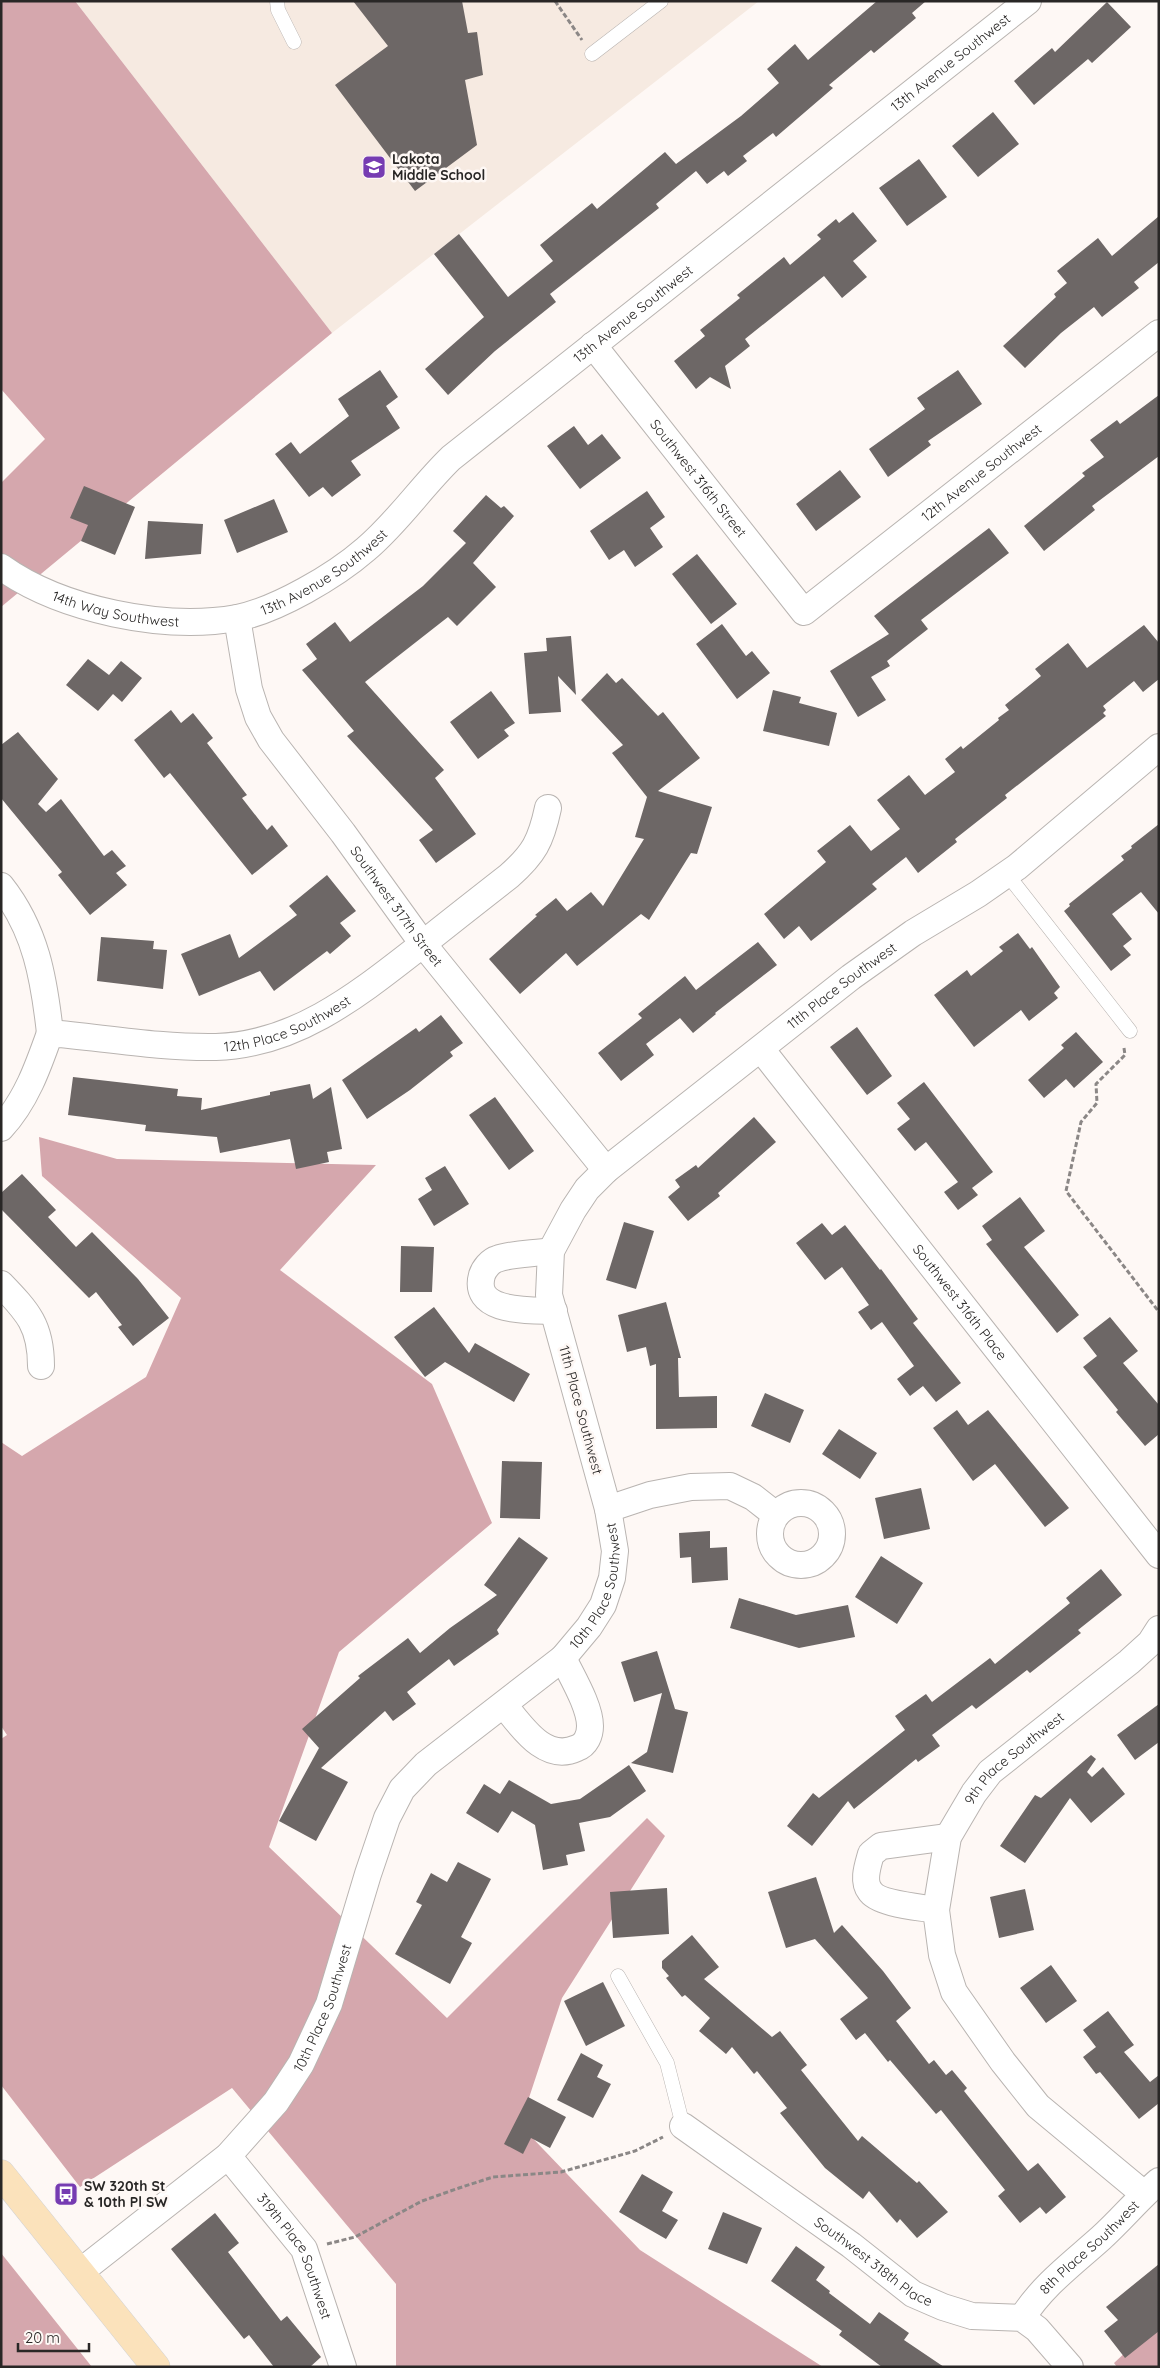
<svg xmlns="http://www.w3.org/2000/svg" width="1160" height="2368" font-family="Quicksand,sans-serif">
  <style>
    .built { fill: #f6eae1 }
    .forest { fill: #d5a7ad }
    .building { fill: #6d6766 }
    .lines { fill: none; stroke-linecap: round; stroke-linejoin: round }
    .service-casing { stroke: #b9b4b1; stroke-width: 15 }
    .minor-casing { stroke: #b9b4b1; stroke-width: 28 }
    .primary-casing { stroke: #d4d4d4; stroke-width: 29 }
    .path { stroke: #8b8786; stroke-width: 3; stroke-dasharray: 5 2.5; stroke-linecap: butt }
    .service { stroke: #fff; stroke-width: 14 }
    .minor { stroke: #fff; stroke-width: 26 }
    .primary { stroke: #fbe2bb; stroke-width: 28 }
    .labels { text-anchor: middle; stroke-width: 5; stroke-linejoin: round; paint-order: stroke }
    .street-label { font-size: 14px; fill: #292726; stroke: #fef8f5 }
    .poi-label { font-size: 14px; font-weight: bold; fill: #292726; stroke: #fef8f5; text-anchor: start }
  </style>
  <rect width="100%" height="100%" fill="#fef8f5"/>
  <!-- built -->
  <path class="built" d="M 75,1 L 759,1 L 332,333 Z"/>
  <!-- forest -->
  <path class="forest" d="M 1,1 L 75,1 L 332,333 L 1,607 L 1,483 L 45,439 L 1,389 Z
    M 39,1137 L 117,1159 L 376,1165 L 280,1270 L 432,1384 L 492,1523 L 339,1652 L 269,1847 L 447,2018 L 647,1818 L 665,1836 L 562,1998 L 520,2125 L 640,2250 L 823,2367 L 396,2367 L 396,2284 L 232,2088 L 80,2187 L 1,2085 L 1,1739 L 7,1735 L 1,1726 L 1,1442 L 22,1456 L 146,1377 L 181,1298 L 42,1176 Z
    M 1,2253 L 92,2367 L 1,2367 Z
    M 1159,2321 L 1159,2367 L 1117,2367 L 1114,2363 Z"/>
  <!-- building -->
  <path class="building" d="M 353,1 L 462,1 L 468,33 L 477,32 L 483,75 L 465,80 L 477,145 L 415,191 L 335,85 L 388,46 Z
    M 877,1 L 926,1 L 912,13 L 916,18 L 874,53 L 871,50 L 829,85 L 833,88 L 776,137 L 773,133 L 743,156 L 747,161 L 728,176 L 724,171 L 707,184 L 696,171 L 656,204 L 659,208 L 550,294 L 556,302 L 495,351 L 448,395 L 425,369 L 484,317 L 434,254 L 459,234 L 508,297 L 553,261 L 540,245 L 592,203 L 597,209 L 665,152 L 676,164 L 741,116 L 779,83 L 767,69 L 795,44 L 808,60 Z
    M 1107,2 L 1131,27 L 1092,63 L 1088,59 L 1034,105 L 1014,81 L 1052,48 L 1055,52 Z
    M 993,112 L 1019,144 L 978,177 L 952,146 Z
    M 919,159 L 947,197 L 907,226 L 879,188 Z
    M 853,212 L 877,241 L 853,261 L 867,277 L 842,298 L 824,276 L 745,339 L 750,346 L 725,366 L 731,389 L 710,377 L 696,389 L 674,361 L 705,336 L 700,330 L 740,298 L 737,295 L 784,257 L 790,265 L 821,239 L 817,235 L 836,219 L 839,223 Z
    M 1159,216 L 1159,262 L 1134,282 L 1139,288 L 1102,317 L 1094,307 L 1061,333 L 1025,368 L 1003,346 L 1056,297 L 1054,294 L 1067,283 L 1057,271 L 1098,238 L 1112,256 Z
    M 380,370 L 398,397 L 386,406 L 400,428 L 351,461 L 361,475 L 332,497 L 323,487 L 309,497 L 275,454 L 291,442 L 300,454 L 349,416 L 338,399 Z
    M 958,370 L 982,404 L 928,441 L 931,445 L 888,477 L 869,449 L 925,409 L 917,398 Z
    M 1159,395 L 1159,456 L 1092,506 L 1095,510 L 1044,551 L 1024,526 L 1085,476 L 1082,473 L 1104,457 L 1090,440 L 1117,420 L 1120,424 Z
    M 574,426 L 588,445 L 602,434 L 621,458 L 580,489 L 547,446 Z
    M 840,470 L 861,497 L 816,531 L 796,504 Z
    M 84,486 L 135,507 L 115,555 L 81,541 L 88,525 L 70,518 Z
    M 647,491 L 665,517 L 650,528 L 663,547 L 635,567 L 624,550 L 609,560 L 590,531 Z
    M 486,495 L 501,508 L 504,506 L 514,516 L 473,563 L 496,587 L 457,626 L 448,617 L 365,682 L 444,770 L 435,778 L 476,834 L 436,863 L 419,840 L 433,830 L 347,736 L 354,731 L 302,670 L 317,659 L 306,644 L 335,622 L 350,642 L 423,586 L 466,543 L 453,531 Z
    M 274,499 L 288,532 L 237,553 L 224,520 Z
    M 148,521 L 203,524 L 201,554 L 145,559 Z
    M 989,528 L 1009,553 L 921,620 L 928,629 L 887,661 L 890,666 L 871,677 L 886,700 L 858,717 L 830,671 L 889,634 L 874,616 Z
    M 697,554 L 737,604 L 711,624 L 672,574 Z
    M 722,624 L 746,656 L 752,651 L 770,673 L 737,699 L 696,644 Z
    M 1144,625 L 1159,643 L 1159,679 L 1143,692 L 1134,681 L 1103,706 L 1106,710 L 1103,713 L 1106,716 L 1005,795 L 1007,798 L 955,839 L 957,842 L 918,873 L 906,857 L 872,884 L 877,889 L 811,941 L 799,926 L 784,939 L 764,914 L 826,862 L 817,851 L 850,825 L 871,851 L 900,829 L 877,800 L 909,775 L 925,795 L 955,772 L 945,759 L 961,746 L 963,749 L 999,720 L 998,718 L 1009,710 L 1005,705 L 1041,676 L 1035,669 L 1068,643 L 1087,668 Z
    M 571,636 L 576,695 L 558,676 L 561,712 L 529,714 L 524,653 L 547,651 L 546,638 Z
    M 88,659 L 109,675 L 121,661 L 142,678 L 122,702 L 113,694 L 98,711 L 66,685 Z
    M 607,673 L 616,683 L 622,678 L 658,716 L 663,712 L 700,758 L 658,791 L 712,807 L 697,854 L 691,853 L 649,920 L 641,914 L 577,966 L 566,953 L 520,994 L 489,959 L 537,916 L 535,915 L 556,898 L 567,911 L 591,892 L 603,906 L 644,839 L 635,837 L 647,797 L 612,753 L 623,745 L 581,700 Z
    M 773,690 L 801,697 L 799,703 L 837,713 L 829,746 L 763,731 Z
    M 491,691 L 515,723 L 504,730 L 509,736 L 478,759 L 450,722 Z
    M 171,710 L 181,723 L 193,713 L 213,738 L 207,743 L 247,795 L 242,798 L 267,830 L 272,825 L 288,846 L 252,875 L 170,773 L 164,778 L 134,740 Z
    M 18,732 L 58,779 L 38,804 L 46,812 L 61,799 L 104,856 L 112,850 L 126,866 L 116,873 L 127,885 L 90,915 L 58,875 L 62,872 L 1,798 L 1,745 Z
    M 1159,824 L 1159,914 L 1141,892 L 1112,914 L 1132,939 L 1123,946 L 1131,955 L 1111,971 L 1064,911 L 1070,906 L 1069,904 L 1124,860 L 1121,856 L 1132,848 L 1131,846 Z
    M 327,875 L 356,911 L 340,923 L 351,936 L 330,954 L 327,951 L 274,991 L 260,971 L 199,996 L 181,954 L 230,934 L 239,958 L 297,915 L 289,906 Z
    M 1018,933 L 1030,949 L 1032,947 L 1060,987 L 1054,993 L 1058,998 L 1029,1021 L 1021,1010 L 974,1047 L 934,995 L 967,970 L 971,976 L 1003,951 L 999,947 Z
    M 101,937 L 154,941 L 153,949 L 167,950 L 163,989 L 97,981 Z
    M 758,942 L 777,965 L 715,1013 L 716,1014 L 693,1033 L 680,1018 L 646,1044 L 654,1055 L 621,1081 L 598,1053 L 642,1018 L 638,1014 L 685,976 L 696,990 Z
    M 441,1015 L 463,1043 L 450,1052 L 453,1056 L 410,1090 L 367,1119 L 342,1080 L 416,1028 L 419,1032 Z
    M 857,1027 L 892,1076 L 867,1095 L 830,1047 Z
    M 1076,1032 L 1103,1062 L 1074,1088 L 1066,1079 L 1044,1098 L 1028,1080 L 1064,1048 L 1061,1045 Z
    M 73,1077 L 178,1089 L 177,1096 L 202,1098 L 201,1110 L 270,1095 L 270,1092 L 310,1084 L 313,1099 L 331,1087 L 342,1149 L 327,1152 L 329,1162 L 296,1169 L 290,1139 L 220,1153 L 217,1137 L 145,1131 L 146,1125 L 68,1115 Z
    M 924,1082 L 993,1172 L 972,1188 L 978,1195 L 958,1210 L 944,1192 L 958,1182 L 926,1142 L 915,1151 L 897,1129 L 910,1119 L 897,1103 Z
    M 495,1097 L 534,1151 L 509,1170 L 469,1115 Z
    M 754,1117 L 776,1142 L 718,1193 L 720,1196 L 688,1221 L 668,1197 L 680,1187 L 675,1180 L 696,1165 L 698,1168 Z
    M 445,1166 L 469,1204 L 434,1226 L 418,1199 L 432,1190 L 425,1178 Z
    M 22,1174 L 56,1210 L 48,1217 L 76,1247 L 92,1232 L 138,1279 L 169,1318 L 133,1346 L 118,1327 L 122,1325 L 96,1292 L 89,1298 L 1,1209 L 1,1193 Z
    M 1020,1197 L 1045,1231 L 1024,1247 L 1079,1315 L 1057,1333 L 986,1244 L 992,1240 L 982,1226 Z
    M 624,1222 L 654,1231 L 636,1289 L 606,1280 Z
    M 822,1223 L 832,1235 L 845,1225 L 880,1270 L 881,1269 L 918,1319 L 913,1323 L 961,1383 L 936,1402 L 923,1386 L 910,1396 L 897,1379 L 914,1366 L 882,1322 L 871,1330 L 858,1312 L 869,1305 L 842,1267 L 825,1280 L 796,1243 Z
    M 401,1246 L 434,1247 L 432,1292 L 400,1292 Z
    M 666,1302 L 681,1358 L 678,1358 L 679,1397 L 717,1396 L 717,1428 L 656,1429 L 656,1364 L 650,1366 L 646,1347 L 627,1352 L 618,1315 Z
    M 434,1307 L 469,1353 L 475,1343 L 530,1374 L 514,1402 L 445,1362 L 425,1377 L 394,1337 Z
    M 1110,1317 L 1138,1351 L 1123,1363 L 1159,1405 L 1159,1434 L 1145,1446 L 1116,1412 L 1118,1410 L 1083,1367 L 1097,1356 L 1083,1338 Z
    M 765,1393 L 804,1410 L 790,1443 L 751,1426 Z
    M 957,1410 L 968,1425 L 988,1410 L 1069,1508 L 1045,1527 L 995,1464 L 973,1481 L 933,1428 Z
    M 839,1429 L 877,1453 L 860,1479 L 822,1454 Z
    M 502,1461 L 542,1462 L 540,1519 L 500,1518 Z
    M 921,1488 L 930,1529 L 884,1539 L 875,1498 Z
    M 710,1531 L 710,1548 L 727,1547 L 728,1580 L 692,1583 L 691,1557 L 680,1558 L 679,1533 Z
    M 519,1537 L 548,1558 L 497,1630 L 499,1634 L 454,1666 L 449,1659 L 407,1692 L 416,1704 L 393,1721 L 385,1711 L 321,1768 L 348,1782 L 316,1841 L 279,1821 L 319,1748 L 302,1729 L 360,1678 L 358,1676 L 408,1638 L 420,1653 L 450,1628 L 497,1595 L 484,1585 Z
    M 881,1556 L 923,1583 L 897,1624 L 855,1597 Z
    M 1101,1569 L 1122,1595 L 1078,1630 L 1081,1633 L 1030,1673 L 1027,1670 L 976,1709 L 972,1705 L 932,1735 L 940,1746 L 918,1762 L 916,1759 L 854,1809 L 848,1801 L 812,1846 L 787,1826 L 813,1793 L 819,1798 L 905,1730 L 895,1716 L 926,1694 L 932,1702 L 990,1658 L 995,1664 L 1070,1603 L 1066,1598 Z
    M 739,1598 L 796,1615 L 848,1605 L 855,1637 L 799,1648 L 730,1628 Z
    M 657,1651 L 675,1709 L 688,1712 L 673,1773 L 631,1763 L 647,1752 L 662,1693 L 634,1702 L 621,1662 Z
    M 1159,1704 L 1159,1742 L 1135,1760 L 1117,1735 Z
    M 1091,1755 L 1096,1759 L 1087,1772 L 1092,1777 L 1103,1767 L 1125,1794 L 1091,1823 L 1070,1798 L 1025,1863 L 1000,1846 L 1035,1795 L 1041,1798 Z
    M 629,1765 L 646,1791 L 610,1817 L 579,1823 L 585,1851 L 566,1855 L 568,1865 L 543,1870 L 535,1825 L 512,1811 L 498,1833 L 466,1813 L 484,1784 L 500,1794 L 509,1780 L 551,1804 L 580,1799 Z
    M 458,1862 L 491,1879 L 461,1937 L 472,1943 L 450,1984 L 395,1954 L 422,1905 L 416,1902 L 431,1873 L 447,1882 Z
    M 816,1877 L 834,1933 L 842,1925 L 883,1971 L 911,2008 L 896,2021 L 929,2064 L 934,2060 L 946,2075 L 952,2070 L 967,2088 L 964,2091 L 1028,2171 L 1038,2163 L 1066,2197 L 1046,2214 L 1040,2207 L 1020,2223 L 998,2196 L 1005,2190 L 941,2110 L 936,2114 L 890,2060 L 888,2062 L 865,2033 L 856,2040 L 840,2019 L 868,1998 L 815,1939 L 786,1948 L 768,1892 Z
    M 667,1888 L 669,1934 L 613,1938 L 610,1892 Z
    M 1025,1889 L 1034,1930 L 999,1938 L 990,1897 Z
    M 692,1935 L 719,1967 L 704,1979 L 772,2037 L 780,2031 L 807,2065 L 801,2070 L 858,2141 L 862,2136 L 917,2183 L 919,2181 L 948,2212 L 917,2238 L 900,2219 L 897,2223 L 869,2191 L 863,2199 L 825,2168 L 780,2113 L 787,2108 L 757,2071 L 754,2074 L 732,2047 L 726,2054 L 699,2031 L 710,2018 L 685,1995 L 682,1997 L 666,1978 L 669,1976 L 662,1968 L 662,1961 Z
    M 1051,1965 L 1077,2001 L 1046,2023 L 1020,1988 Z
    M 603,1982 L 625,2026 L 586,2046 L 564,2001 Z
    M 1108,2011 L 1134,2045 L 1124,2052 L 1150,2082 L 1159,2075 L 1159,2103 L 1139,2119 L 1100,2072 L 1096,2074 L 1083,2057 L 1096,2047 L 1083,2030 Z
    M 581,2053 L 603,2065 L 597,2077 L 611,2084 L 593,2118 L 557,2100 Z
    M 528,2097 L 566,2117 L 550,2148 L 531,2138 L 523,2154 L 504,2144 Z
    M 642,2174 L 673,2192 L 662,2211 L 678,2220 L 666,2239 L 619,2212 Z
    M 723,2212 L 762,2228 L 747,2264 L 708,2249 Z
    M 215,2213 L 239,2243 L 228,2252 L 281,2321 L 287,2316 L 321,2357 L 310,2367 L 274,2367 L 249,2335 L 244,2339 L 171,2249 Z
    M 796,2246 L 825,2267 L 816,2280 L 830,2291 L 829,2293 L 870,2324 L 879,2312 L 909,2333 L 904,2340 L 944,2367 L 882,2367 L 839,2335 L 842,2331 L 771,2281 Z
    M 1159,2264 L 1159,2331 L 1125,2358 L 1104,2331 L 1118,2320 L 1106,2307 Z"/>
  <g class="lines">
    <!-- service casing -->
    <g class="service-casing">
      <path id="service" d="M 277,1 L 278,10 L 294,42
        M 592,54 L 661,1
        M 1007,874 L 1130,1031
        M 618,1976 L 667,2063 L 683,2126"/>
    </g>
    <!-- minor casing -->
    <g class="minor-casing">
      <g id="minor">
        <path id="s1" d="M 593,345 L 804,612 L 1159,333"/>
        <path id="s2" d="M 1,567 C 61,610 164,631 237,618 C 277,610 335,576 366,549 C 398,522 421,487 451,458 L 1028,1"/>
        <path id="s3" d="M 237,618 L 249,689 L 258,717 L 271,740 L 343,833 L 423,944 L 606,1170"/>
        <path d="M 1,886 C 36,930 44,979 50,1033"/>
        <path id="s4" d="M 761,1049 L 1159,1555"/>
        <path id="s5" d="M 1,1128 C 26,1101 38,1067 50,1033 C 105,1038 161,1048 216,1047 C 294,1045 355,997 414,951 C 445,926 477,901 509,876 C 534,854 541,841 548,808"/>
        <path d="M 551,1251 C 534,1254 513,1253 497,1259 C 490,1261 484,1269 482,1275 C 471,1314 532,1310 554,1311"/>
        <path d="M 1,1284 C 28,1312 41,1326 41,1366"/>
        <circle cx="801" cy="1534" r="31"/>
        <path d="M 608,1509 L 650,1495 L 691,1487 L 730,1486 L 753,1497 L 776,1515"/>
        <path d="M 504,1705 C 522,1727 545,1763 577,1748 C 586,1745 590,1735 590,1726 C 590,1706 572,1677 563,1658"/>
        <path d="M 936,1910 C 921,1907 878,1904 870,1891 C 862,1881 868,1865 871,1854 L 881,1846 L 948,1837"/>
        <path id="s6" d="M 683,2126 L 851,2245 L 913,2294 L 943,2307 L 972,2316 L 1022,2318 L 1037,2329 L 1070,2367"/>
        <path id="s7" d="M 228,2156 L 304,2249 L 343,2367"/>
        <path id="s8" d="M 1144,2194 L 1038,2106 L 1003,2062 L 954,1992 L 942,1955 L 936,1910 L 948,1837 L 974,1793 L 990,1772 L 1129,1662 L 1150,1643 L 1159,1629"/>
        <path id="s9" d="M 80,2272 L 228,2156 L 276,2102 L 301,2064 L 329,2004 L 368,1874 L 387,1818 L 402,1789 L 426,1764 L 563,1658 L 589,1627 L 603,1605 L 612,1578 L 615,1551 L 608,1509 L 549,1295 L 551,1251 L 573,1210 L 587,1189 L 606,1170 L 851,977 L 913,933 L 978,894 L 1017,867 L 1159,747"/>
        <path id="s10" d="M 1022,2318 C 1043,2285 1072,2264 1101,2238 C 1121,2220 1138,2199 1159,2181"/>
      </g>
    </g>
    <!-- primary casing -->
    <g class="primary-casing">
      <path id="primary" d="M 1,2174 L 156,2367"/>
    </g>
    <!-- path -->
    <path class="path" d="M 555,1 L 582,40
      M 1124,1048 L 1125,1055 L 1096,1084 L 1097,1103 L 1081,1122 L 1066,1191 L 1159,1312
      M 327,2244 L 355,2237 L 422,2201 L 459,2188 L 493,2177 L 561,2172 L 635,2151 L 663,2137"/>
    <!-- service -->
    <use href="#service" class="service"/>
    <!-- minor -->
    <use href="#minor" class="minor"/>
    <!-- primary -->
    <use href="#primary" class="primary"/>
  </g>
  <!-- icons -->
  <defs>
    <g id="school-square" transform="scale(1.25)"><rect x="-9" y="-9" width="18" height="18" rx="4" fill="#763cb2" stroke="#fef8f5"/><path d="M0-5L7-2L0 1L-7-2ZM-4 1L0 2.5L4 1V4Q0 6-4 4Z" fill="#fff"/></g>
    <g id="bus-square" transform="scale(1.25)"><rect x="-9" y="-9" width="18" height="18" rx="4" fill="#763cb2" stroke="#fef8f5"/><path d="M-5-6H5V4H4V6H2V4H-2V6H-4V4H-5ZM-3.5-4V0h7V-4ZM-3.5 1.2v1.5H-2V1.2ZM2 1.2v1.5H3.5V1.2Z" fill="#fff"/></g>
  </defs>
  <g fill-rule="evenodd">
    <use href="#school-square" x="374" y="167"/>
    <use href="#bus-square" x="66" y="2194"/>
  </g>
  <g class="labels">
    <!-- street labels -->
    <g class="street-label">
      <text dy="5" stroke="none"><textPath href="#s2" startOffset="1156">13th Avenue Southwest</textPath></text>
      <text dy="5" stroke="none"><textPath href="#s2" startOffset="751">13th Avenue Southwest</textPath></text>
      <text dy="5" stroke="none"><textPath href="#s1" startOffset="566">12th Avenue Southwest</textPath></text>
      <text dy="5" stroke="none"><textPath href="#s1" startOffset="170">Southwest 316th Street</textPath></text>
      <text dy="5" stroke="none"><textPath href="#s2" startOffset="346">13th Avenue Southwest</textPath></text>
      <text dy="5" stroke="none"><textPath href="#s2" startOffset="124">14th Way Southwest</textPath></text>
      <text dy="5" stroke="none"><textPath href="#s3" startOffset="336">Southwest 317th Street</textPath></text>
      <text dy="5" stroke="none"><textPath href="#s9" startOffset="1636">11th Place Southwest</textPath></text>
      <text dy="5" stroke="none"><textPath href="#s5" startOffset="350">12th Place Southwest</textPath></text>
      <text dy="5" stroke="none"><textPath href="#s4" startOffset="322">Southwest 316th Place</textPath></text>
      <text transform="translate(581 1410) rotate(75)" y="5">11th Place Southwest</text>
      <text dy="5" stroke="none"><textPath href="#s9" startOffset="890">10th Place Southwest</textPath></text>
      <text dy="5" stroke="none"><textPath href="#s8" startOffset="542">9th Place Southwest</textPath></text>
      <text dy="5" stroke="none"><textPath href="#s9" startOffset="366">10th Place Southwest</textPath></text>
      <text dy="5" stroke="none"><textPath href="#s10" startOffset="98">8th Place Southwest</textPath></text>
      <text dy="5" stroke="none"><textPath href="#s7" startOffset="122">319th Place Southwest</textPath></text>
      <text dy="5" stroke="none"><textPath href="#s6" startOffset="234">Southwest 318th Place</textPath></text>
    </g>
    <!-- poi labels -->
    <g class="poi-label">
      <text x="392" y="164">Lakota<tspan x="392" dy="16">Middle School</tspan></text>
      <text x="84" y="2191">SW 320th St<tspan x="84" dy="16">&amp; 10th Pl SW</tspan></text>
    </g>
  </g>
  <!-- border -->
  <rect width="1160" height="2368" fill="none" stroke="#292726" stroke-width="5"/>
  <!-- scale -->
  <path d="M18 2343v8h71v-8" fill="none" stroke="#292726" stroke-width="2.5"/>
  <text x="25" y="2343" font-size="15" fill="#292726" stroke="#fef8f5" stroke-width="4" paint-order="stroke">20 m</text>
</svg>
